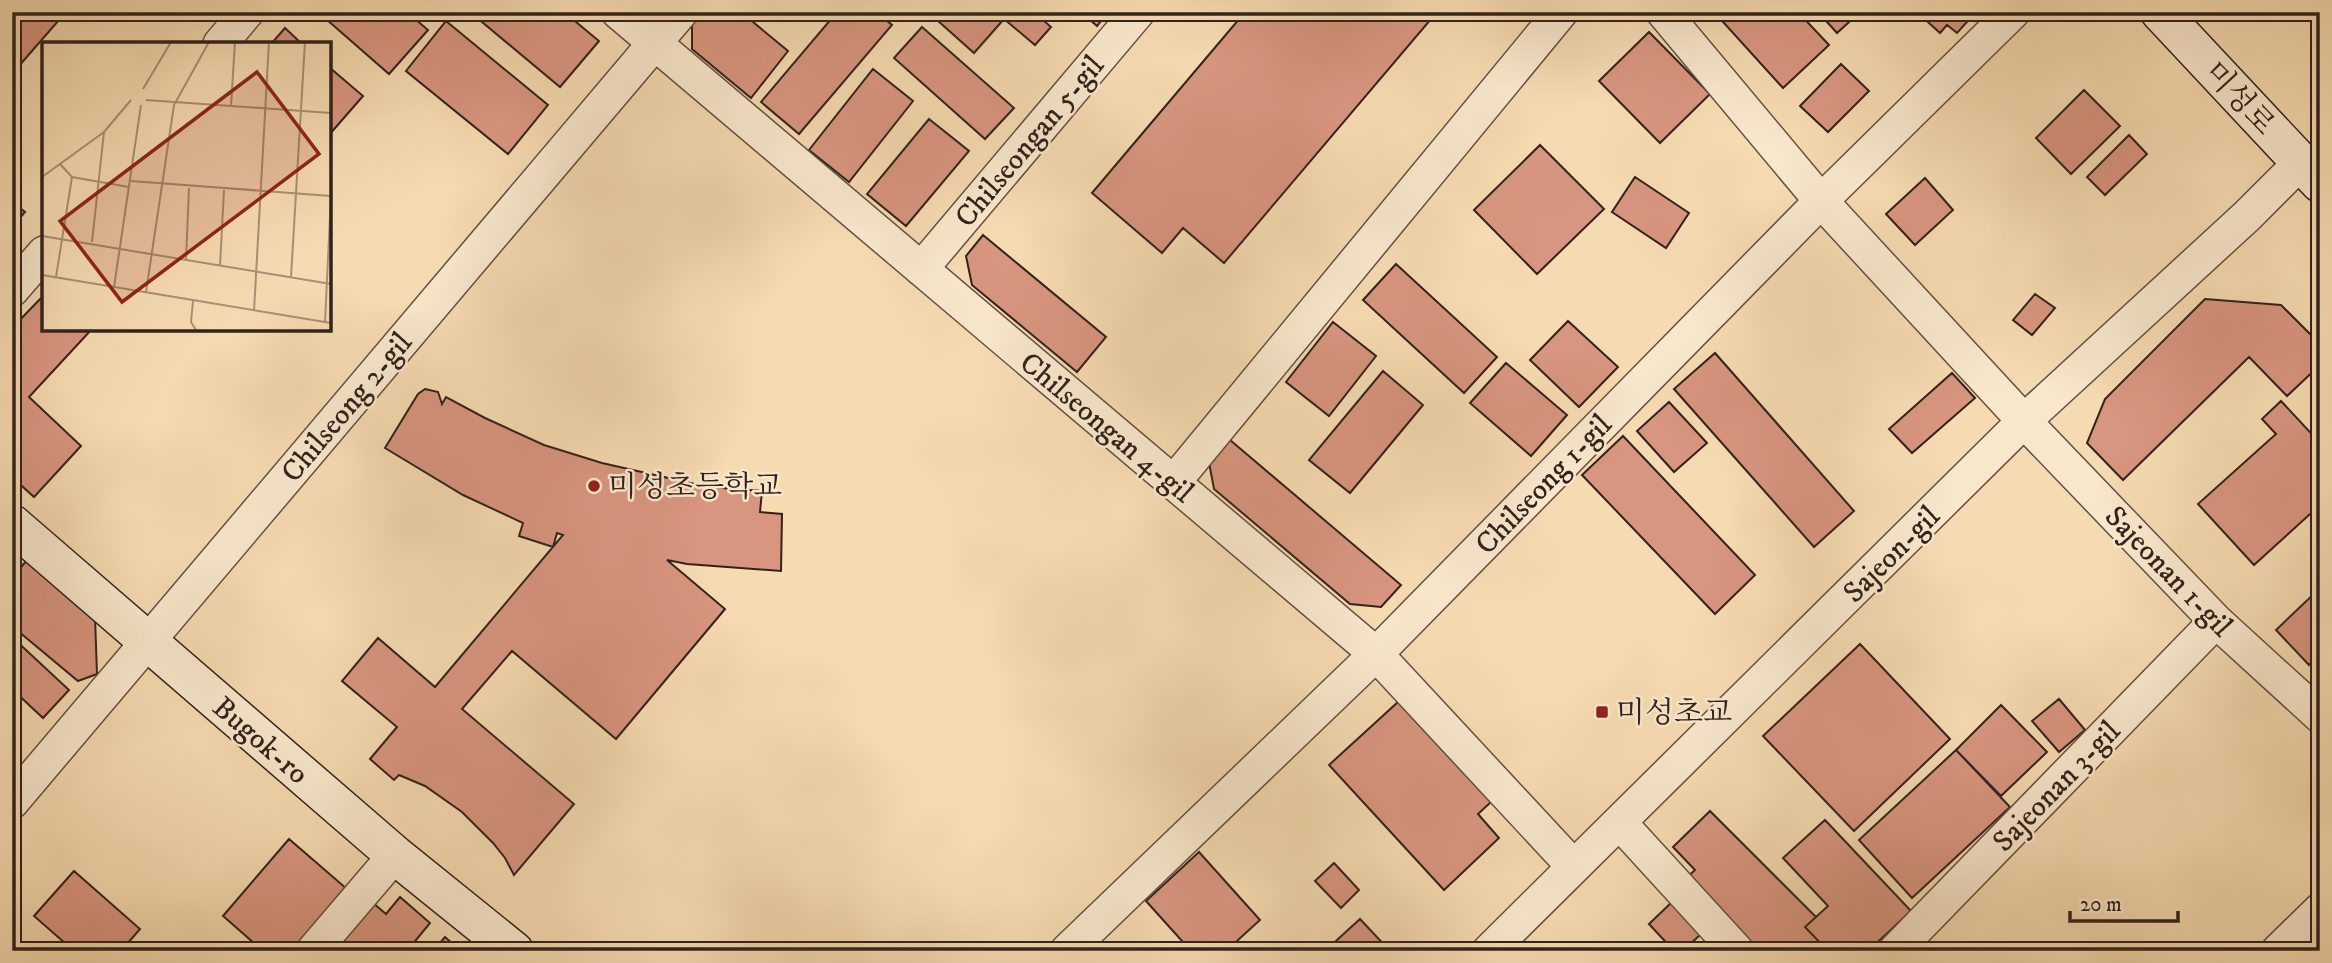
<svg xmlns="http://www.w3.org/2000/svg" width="2332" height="963" font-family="'IM FELL DW Pica','Noto Serif KR',serif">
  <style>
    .building { fill: #d8957f; stroke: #32221c; stroke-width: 2 }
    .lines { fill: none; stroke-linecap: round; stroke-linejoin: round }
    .street-casing { stroke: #635041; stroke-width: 36 }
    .secondary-casing { stroke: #32221c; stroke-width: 41 }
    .street { stroke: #f9e7cc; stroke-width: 33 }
    .secondary { stroke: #f9e7cc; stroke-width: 38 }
    .poi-dot { fill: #8f2418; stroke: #f9e7cc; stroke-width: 2.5 }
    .labels { text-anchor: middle; stroke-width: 5; stroke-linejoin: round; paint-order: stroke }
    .street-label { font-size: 30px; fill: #32221c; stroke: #f9e7cc }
    .poi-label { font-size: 30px; fill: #32221c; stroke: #f9e7cc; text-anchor: start }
    .inset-road { fill: none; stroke: #a89075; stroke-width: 2 }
    .view { fill: #8f2418; fill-opacity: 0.15; stroke: #8f2418; stroke-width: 3.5 }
    .inset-edge { fill: none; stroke: #32221c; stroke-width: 3.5 }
  </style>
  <rect width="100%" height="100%" fill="#f6dab1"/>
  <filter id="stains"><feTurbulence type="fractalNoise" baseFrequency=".00286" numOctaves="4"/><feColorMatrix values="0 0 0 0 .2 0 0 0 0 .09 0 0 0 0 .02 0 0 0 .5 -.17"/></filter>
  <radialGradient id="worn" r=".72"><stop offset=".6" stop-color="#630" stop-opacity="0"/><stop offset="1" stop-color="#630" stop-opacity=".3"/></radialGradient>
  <!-- building -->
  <path class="building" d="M 12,12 L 66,12 L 18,67 L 12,62 Z
    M 318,12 L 407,12 L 428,30 L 389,74 Z
    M 470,12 L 564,12 L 599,41 L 560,87 Z
    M 698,12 L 741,12 L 788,51 L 751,98 L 692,49 L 692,19 Z
    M 837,12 L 876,12 L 892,25 L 799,134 L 761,102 Z
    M 928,12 L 1034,12 L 1051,27 L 1035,45 L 1004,19 L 974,53 Z
    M 1081,12 L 1108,12 L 1097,26 Z
    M 1245,12 L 1437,12 L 1224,263 L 1183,228 L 1162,253 L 1092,193 Z
    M 1714,12 L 1798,12 L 1829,45 L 1783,88 Z
    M 1818,12 L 1860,12 L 1837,33 Z
    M 1917,12 L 1976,12 L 1957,33 L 1947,25 L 1940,33 Z
    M 446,21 L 548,105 L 508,154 L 406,71 Z
    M 922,27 L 1014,108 L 985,139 L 894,58 Z
    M 285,28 L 302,44 L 271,44 Z
    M 1649,32 L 1710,94 L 1660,143 L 1599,81 Z
    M 1841,64 L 1869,91 L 1828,132 L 1800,106 Z
    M 329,67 L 363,96 L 329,135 Z
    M 873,69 L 913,101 L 849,182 L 809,150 Z
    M 2084,90 L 2120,126 L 2071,174 L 2036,138 Z
    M 929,119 L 969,151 L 906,226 L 867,194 Z
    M 2129,135 L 2147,154 L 2105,195 L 2087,177 Z
    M 1540,145 L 1604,209 L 1537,274 L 1474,210 Z
    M 1635,177 L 1689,213 L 1666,248 L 1612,212 Z
    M 1925,178 L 1953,210 L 1915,245 L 1886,214 Z
    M 12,202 L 25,212 L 12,228 Z
    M 983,235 L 1106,337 L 1077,372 L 972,285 L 966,256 Z
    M 1396,264 L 1497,357 L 1464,393 L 1363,300 Z
    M 2035,294 L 2055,308 L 2032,335 L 2013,320 Z
    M 44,295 L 44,329 L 92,329 L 29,397 L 81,446 L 34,497 L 12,477 L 12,328 Z
    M 2205,299 L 2281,305 L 2320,344 L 2320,365 L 2287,396 L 2249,357 L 2123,480 L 2087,443 L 2105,399 Z
    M 1568,321 L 1618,367 L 1579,407 L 1530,360 Z
    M 1333,322 L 1376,356 L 1329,416 L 1286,382 Z
    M 1715,353 L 1854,511 L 1814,547 L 1674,389 Z
    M 1506,363 L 1567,415 L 1531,456 L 1470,403 Z
    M 1383,371 L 1423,405 L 1350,493 L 1309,460 Z
    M 1952,373 L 1975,398 L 1912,453 L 1889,429 Z
    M 425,389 L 438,392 L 442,404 L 446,397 L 485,418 L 544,445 L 602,463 L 708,487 L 762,491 L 760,512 L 782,514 L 781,571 L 687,564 L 667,560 L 725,609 L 616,739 L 512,651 L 462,709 L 574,804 L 514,875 L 505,858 L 493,843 L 462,812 L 425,786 L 399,775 L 394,780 L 370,759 L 397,727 L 342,681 L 378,638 L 435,687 L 563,535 L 557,533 L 553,547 L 519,536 L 523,523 L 463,495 L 385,448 L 418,394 Z
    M 2281,401 L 2320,443 L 2320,505 L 2254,565 L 2198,504 L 2276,434 L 2262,419 Z
    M 1669,402 L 1707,443 L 1674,472 L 1637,431 Z
    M 1223,434 L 1401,585 L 1381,607 L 1350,604 L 1214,489 L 1207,452 Z
    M 1623,436 L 1755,575 L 1715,614 L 1582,475 Z
    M 27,560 L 95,617 L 97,674 L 78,681 L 12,626 L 12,578 Z
    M 2320,588 L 2320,654 L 2309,665 L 2276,630 Z
    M 12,637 L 69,690 L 43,718 L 12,689 Z
    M 1860,644 L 1950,739 L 1854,831 L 1763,736 Z
    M 2059,699 L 2085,730 L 2059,752 L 2032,721 Z
    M 1398,702 L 1491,802 L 1478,814 L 1499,838 L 1444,890 L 1329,765 Z
    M 2001,705 L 2047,752 L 2001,796 L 1956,750 Z
    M 1956,750 L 2010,807 L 1912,898 L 1859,840 Z
    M 1710,811 L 1816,917 L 1805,927 L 1828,951 L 1756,951 L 1685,879 L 1695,870 L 1673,847 Z
    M 1825,820 L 1911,911 L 1868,951 L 1828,951 L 1805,927 L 1828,906 L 1783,858 Z
    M 289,839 L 347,889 L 293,951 L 263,951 L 223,916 Z
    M 1199,852 L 1260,920 L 1226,951 L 1191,951 L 1146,901 Z
    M 1334,863 L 1359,890 L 1341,908 L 1315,881 Z
    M 74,871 L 140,929 L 121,951 L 74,951 L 34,916 Z
    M 366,897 L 386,914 L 400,897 L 430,923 L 407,951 L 321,951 Z
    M 1672,902 L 1702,933 L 1683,951 L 1674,951 L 1649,924 Z
    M 1360,919 L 1390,951 L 1325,951 Z
    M 445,937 L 461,951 L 433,951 Z"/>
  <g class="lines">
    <!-- street casing -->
    <g class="street-casing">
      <path id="street" d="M 618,12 L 1376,654 L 1573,866
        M 1663,12 L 1821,201 L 2024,421 L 2216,621 L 2320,716
        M 220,44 L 247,12
        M 921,269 L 1138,12
        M 12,290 L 44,253
        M 1173,483 L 1561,12
        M 12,802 L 681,12
        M 1620,823 L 1737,951
        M 313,951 L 395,855
        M 1067,951 L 1376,654 L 1821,201 L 2013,12
        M 1489,951 L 2024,421 L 2247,216 L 2300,163
        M 1895,951 L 2216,621
        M 2278,951 L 2320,910"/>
    </g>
    <!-- secondary casing -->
    <g class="secondary-casing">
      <path id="secondary" d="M 2160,12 L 2320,183
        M 12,524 L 395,855 L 514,951"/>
    </g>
    <!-- street -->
    <use href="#street" class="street"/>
    <!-- secondary -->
    <use href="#secondary" class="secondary"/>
  </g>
  <!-- markers -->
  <g class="poi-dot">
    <circle cx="594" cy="486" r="7"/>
    <rect x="1595" y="705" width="14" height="14" rx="3.5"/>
  </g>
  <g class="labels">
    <!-- street labels -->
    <g class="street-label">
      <text transform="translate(2240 98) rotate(47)" y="10">미성로</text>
      <text transform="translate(1029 141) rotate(-50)" y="10">Chilseongan 5-gil</text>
      <text transform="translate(346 407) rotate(-50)" y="10">Chilseong 2-gil</text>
      <text transform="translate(1107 427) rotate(40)" y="10">Chilseongan 4-gil</text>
      <text transform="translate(1543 484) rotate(-46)" y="10">Chilseong 1-gil</text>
      <text transform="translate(1891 554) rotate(-45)" y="10">Sajeon-gil</text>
      <text transform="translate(2169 571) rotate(46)" y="10">Sajeonan 1-gil</text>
      <text transform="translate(261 740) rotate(41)" y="10">Bugok-ro</text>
      <text transform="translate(2056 786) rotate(-46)" y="10">Sajeonan 3-gil</text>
    </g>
    <!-- poi labels -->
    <g class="poi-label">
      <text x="608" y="496">미성초등학교</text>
      <text x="1616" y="722">미성초교</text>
    </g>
  </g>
  <!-- overview -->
  <g transform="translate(42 42)">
    <rect width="289" height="289" fill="#f6dab1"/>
    <path class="inset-road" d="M 101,47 L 129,0M 104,58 L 289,71M 189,64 L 193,0M 18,122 L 30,135 L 87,145M 0,135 L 62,90 L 89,58M 89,139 L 289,154M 0,194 L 289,242M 50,200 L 62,90M 144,218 L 147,146M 178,224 L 182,148M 0,233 L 289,281M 14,235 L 30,135M 249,235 L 263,0M 72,245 L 99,63M 104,250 L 132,63 L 167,0M 151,259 L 149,280 L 154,288M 212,269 L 227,0M 283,280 L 289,154"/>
    <path class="view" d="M 215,30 L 277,112 L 80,260 L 18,179 Z"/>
    <rect width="289" height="289" class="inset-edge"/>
  </g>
  <!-- margin -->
  <rect width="2332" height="963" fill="none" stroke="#f6dab1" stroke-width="42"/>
  <rect x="14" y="14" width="2304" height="935" fill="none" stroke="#32221c" stroke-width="3.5"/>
  <rect x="21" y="21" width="2290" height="921" fill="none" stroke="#32221c" stroke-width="2"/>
  <!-- scale -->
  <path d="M2070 911v10h108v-10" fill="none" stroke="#32221c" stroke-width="3.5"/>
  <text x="2080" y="911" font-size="21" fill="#32221c" stroke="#f9e7cc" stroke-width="5" paint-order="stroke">20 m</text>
  <rect width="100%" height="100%" filter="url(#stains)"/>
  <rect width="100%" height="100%" fill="url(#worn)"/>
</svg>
